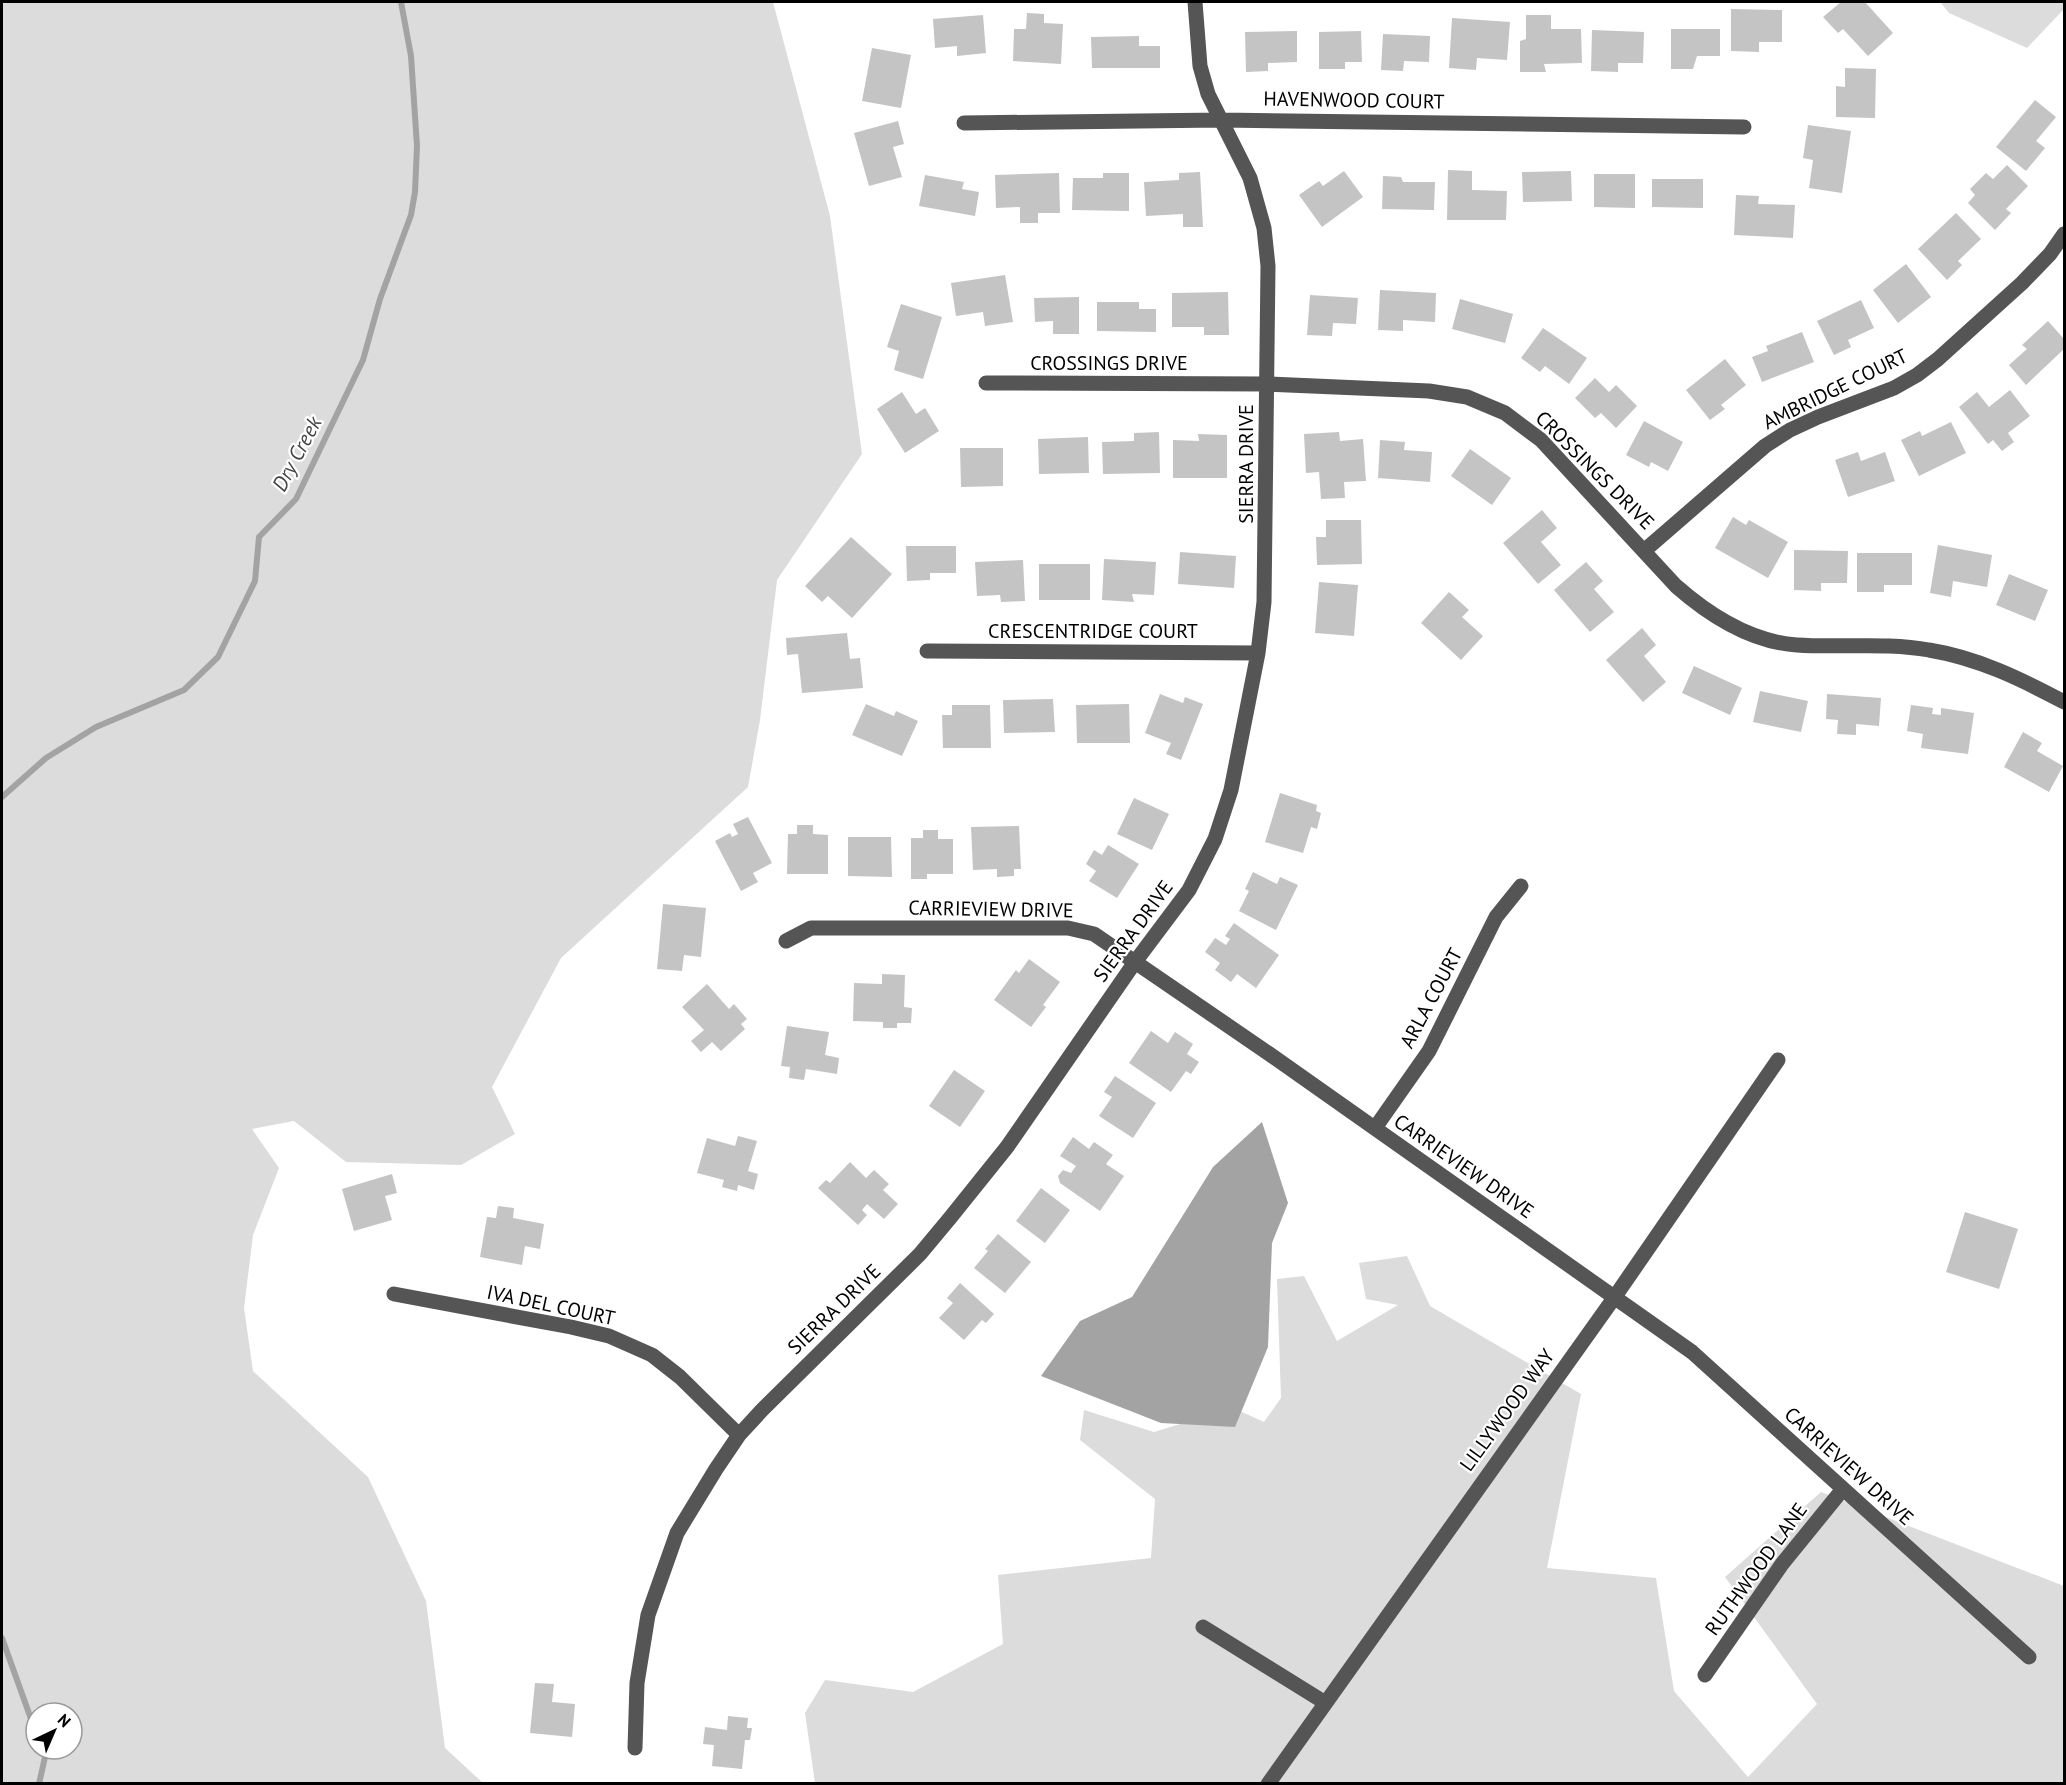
<svg xmlns="http://www.w3.org/2000/svg" width="2066" height="1785" font-family="'PT Sans',sans-serif">
  <style>
    .green { fill: #dcdcdc; fill-rule: evenodd }
    .water { fill: #a3a3a3 }
    .lines { fill: none; stroke-linecap: round; stroke-linejoin: round }
    .stream { stroke: #a3a3a3; stroke-width: 6 }
    .building { fill: #c4c4c4 }
    .minor { stroke: #555; stroke-width: 15 }
    .labels { text-anchor: middle; stroke-width: 4.5; stroke-linejoin: round; paint-order: stroke }
    .street-label { font-size: 20px; fill: #000; stroke: #fff }
    .water-label { font-size: 21px; font-style: italic; fill: #444; stroke: #fff }
  </style>
  <rect width="100%" height="100%" fill="#fff"/>
  <!-- green -->
  <path class="green" d="M 2,2 L 773,2 L 830,216 L 862,454 L 777,580 L 760,720 L 748,787 L 561,958 L 492,1087 L 515,1134 L 461,1165 L 346,1162 L 294,1121 L 252,1129 L 279,1168 L 253,1235 L 244,1308 L 253,1371 L 368,1477 L 426,1601 L 445,1748 L 483,1783 L 2,1783 ZM 36,1713 L 72,1713 L 72,1749 L 36,1749 Z
    M 1940,2 L 2064,2 L 2064,9 L 2027,48 L 1949,13 Z
    M 1407,1256 L 1430,1306 L 1581,1394 L 1547,1568 L 1656,1578 L 1674,1691 L 1748,1777 L 1817,1704 L 1725,1577 L 1821,1492 L 2064,1586 L 2064,1783 L 815,1783 L 805,1713 L 825,1680 L 913,1692 L 1003,1644 L 998,1575 L 1151,1558 L 1155,1499 L 1080,1440 L 1084,1410 L 1154,1432 L 1233,1408 L 1264,1422 L 1281,1398 L 1277,1279 L 1304,1276 L 1337,1341 L 1398,1305 L 1366,1299 L 1359,1263 Z"/>
  <!-- water -->
  <path class="water" d="M 1262,1122 L 1288,1203 L 1272,1243 L 1268,1347 L 1235,1427 L 1161,1423 L 1041,1376 L 1080,1321 L 1132,1297 L 1213,1167 Z"/>
  <g class="lines">
    <!-- stream -->
    <path class="stream" d="M 2,797 L 46,758 L 96,727 L 184,690 L 218,657 L 255,581 L 259,537 L 296,499 L 363,360 L 380,299 L 411,215 L 415,192 L 417,146 L 411,56 L 401,2
      M 2,1638 L 36,1733
      M 39,1784 L 45,1757 L 42,1749"/>
  </g>
  <!-- building -->
  <path class="building" d="M 1841,2 L 1865,2 L 1893,33 L 1868,56 L 1843,29 L 1838,33 L 1823,17 Z
    M 1731,9 L 1782,10 L 1782,42 L 1759,42 L 1759,52 L 1731,51 Z
    M 1027,13 L 1044,14 L 1044,23 L 1063,24 L 1061,64 L 1013,61 L 1014,29 L 1026,29 Z
    M 983,15 L 986,53 L 957,56 L 957,46 L 935,48 L 933,19 Z
    M 1526,15 L 1551,15 L 1551,29 L 1581,29 L 1582,63 L 1544,64 L 1546,72 L 1520,72 L 1520,41 L 1526,39 Z
    M 1452,18 L 1510,22 L 1507,60 L 1477,58 L 1476,70 L 1449,68 Z
    M 1671,29 L 1720,29 L 1720,56 L 1697,56 L 1693,69 L 1671,69 Z
    M 1592,30 L 1644,32 L 1643,63 L 1618,63 L 1618,72 L 1591,71 Z
    M 1297,31 L 1297,62 L 1268,63 L 1268,71 L 1246,72 L 1245,32 Z
    M 1361,31 L 1362,62 L 1345,62 L 1345,69 L 1319,69 L 1319,32 Z
    M 1383,34 L 1430,36 L 1429,62 L 1404,61 L 1403,71 L 1381,70 Z
    M 1139,36 L 1139,46 L 1160,46 L 1160,68 L 1092,68 L 1091,37 Z
    M 872,48 L 911,55 L 901,108 L 862,101 Z
    M 1845,68 L 1876,69 L 1875,118 L 1836,117 L 1836,86 L 1845,87 Z
    M 2035,100 L 2056,117 L 2036,141 L 2045,148 L 2026,171 L 1996,147 Z
    M 898,121 L 904,144 L 893,147 L 902,177 L 869,186 L 854,133 Z
    M 1808,125 L 1851,131 L 1842,193 L 1809,188 L 1813,160 L 1803,158 Z
    M 2007,165 L 2028,186 L 2006,209 L 2011,213 L 1995,230 L 1968,203 L 1975,195 L 1970,189 L 1986,173 L 1993,179 Z
    M 1448,170 L 1472,171 L 1472,190 L 1507,191 L 1506,220 L 1447,220 Z
    M 1344,171 L 1363,197 L 1322,227 L 1299,195 L 1319,181 L 1323,186 Z
    M 1571,171 L 1572,201 L 1523,202 L 1522,172 Z
    M 1200,172 L 1203,227 L 1183,227 L 1183,214 L 1146,216 L 1144,182 L 1179,180 L 1179,173 Z
    M 1059,173 L 1060,213 L 1038,213 L 1038,223 L 1020,223 L 1020,207 L 996,208 L 995,175 Z
    M 1103,173 L 1129,173 L 1129,211 L 1072,210 L 1073,178 L 1103,178 Z
    M 1594,174 L 1635,174 L 1635,208 L 1594,207 Z
    M 925,175 L 964,182 L 962,189 L 979,192 L 975,216 L 919,206 Z
    M 1383,176 L 1401,177 L 1403,182 L 1435,182 L 1434,210 L 1382,209 Z
    M 1652,179 L 1703,179 L 1703,208 L 1652,207 Z
    M 1736,195 L 1759,196 L 1758,204 L 1795,205 L 1793,238 L 1734,235 Z
    M 1956,213 L 1981,239 L 1958,261 L 1962,265 L 1947,280 L 1918,249 Z
    M 1906,264 L 1931,297 L 1898,323 L 1873,290 Z
    M 1005,275 L 1013,322 L 985,326 L 983,312 L 956,316 L 951,283 Z
    M 1380,290 L 1436,293 L 1435,322 L 1403,320 L 1403,331 L 1378,330 Z
    M 1228,292 L 1229,335 L 1204,335 L 1204,327 L 1172,327 L 1172,293 Z
    M 1310,295 L 1358,298 L 1356,324 L 1333,323 L 1332,336 L 1307,335 Z
    M 1079,297 L 1079,334 L 1053,334 L 1053,321 L 1035,322 L 1034,298 Z
    M 1460,299 L 1513,314 L 1505,343 L 1452,329 Z
    M 1861,300 L 1874,328 L 1848,340 L 1851,347 L 1834,355 L 1817,321 Z
    M 1097,302 L 1139,302 L 1139,309 L 1156,309 L 1156,332 L 1097,331 Z
    M 901,304 L 942,317 L 923,379 L 894,370 L 899,351 L 887,347 Z
    M 2048,321 L 2064,339 L 2064,349 L 2026,385 L 2009,365 L 2027,349 L 2022,345 Z
    M 1543,328 L 1587,358 L 1569,384 L 1545,366 L 1540,372 L 1521,358 Z
    M 1802,332 L 1814,362 L 1762,382 L 1752,357 L 1768,351 L 1766,346 Z
    M 1725,359 L 1746,385 L 1721,405 L 1725,409 L 1710,420 L 1686,390 Z
    M 1595,378 L 1609,392 L 1616,385 L 1637,406 L 1616,428 L 1601,413 L 1595,418 L 1575,398 Z
    M 2010,390 L 2030,416 L 2008,433 L 2014,442 L 2002,451 L 1993,440 L 1988,444 L 1959,407 L 1977,392 L 1989,407 Z
    M 902,392 L 916,414 L 925,408 L 939,431 L 905,453 L 877,409 Z
    M 1644,421 L 1683,442 L 1668,471 L 1651,462 L 1649,467 L 1626,455 Z
    M 1951,422 L 1966,453 L 1919,476 L 1901,440 L 1920,431 L 1922,436 Z
    M 1159,432 L 1160,473 L 1103,474 L 1102,442 L 1134,441 L 1134,433 Z
    M 1339,432 L 1340,441 L 1363,439 L 1366,481 L 1344,482 L 1345,498 L 1321,499 L 1319,472 L 1306,473 L 1304,434 Z
    M 1198,434 L 1227,435 L 1227,478 L 1173,478 L 1173,440 L 1199,441 Z
    M 1088,437 L 1089,473 L 1039,474 L 1038,439 Z
    M 1380,440 L 1405,442 L 1404,450 L 1432,452 L 1430,482 L 1378,478 Z
    M 960,448 L 1003,448 L 1003,486 L 961,487 Z
    M 1470,449 L 1511,478 L 1492,505 L 1451,476 Z
    M 1858,452 L 1861,461 L 1885,452 L 1895,481 L 1848,497 L 1835,460 Z
    M 1542,510 L 1557,528 L 1541,542 L 1561,565 L 1538,584 L 1503,543 Z
    M 1733,517 L 1746,525 L 1749,520 L 1788,542 L 1768,578 L 1715,548 Z
    M 1326,520 L 1361,520 L 1362,564 L 1317,565 L 1316,537 L 1326,537 Z
    M 851,537 L 892,574 L 852,618 L 828,596 L 822,602 L 805,586 Z
    M 1938,545 L 1992,555 L 1987,587 L 1953,581 L 1951,597 L 1930,593 Z
    M 906,546 L 956,546 L 956,573 L 930,573 L 930,580 L 907,581 Z
    M 1794,550 L 1848,551 L 1847,583 L 1821,583 L 1821,591 L 1794,590 Z
    M 1180,552 L 1236,556 L 1234,588 L 1178,584 Z
    M 1857,553 L 1912,553 L 1912,585 L 1884,585 L 1884,592 L 1857,592 Z
    M 1104,559 L 1156,562 L 1154,595 L 1132,594 L 1134,602 L 1102,600 Z
    M 1023,560 L 1025,601 L 1001,602 L 1000,595 L 977,596 L 975,562 Z
    M 1586,562 L 1603,581 L 1594,589 L 1614,612 L 1590,632 L 1554,590 Z
    M 1039,564 L 1090,564 L 1090,600 L 1039,600 Z
    M 2009,574 L 2048,590 L 2035,621 L 1996,605 Z
    M 1319,582 L 1358,585 L 1354,636 L 1315,633 Z
    M 1449,592 L 1469,610 L 1462,617 L 1483,636 L 1461,660 L 1421,623 Z
    M 1642,628 L 1656,645 L 1644,656 L 1666,682 L 1643,702 L 1606,660 Z
    M 847,633 L 850,659 L 860,658 L 863,688 L 802,693 L 798,654 L 787,655 L 786,638 Z
    M 1694,666 L 1742,688 L 1730,715 L 1682,693 Z
    M 1760,691 L 1808,701 L 1801,732 L 1753,722 Z
    M 1160,694 L 1183,703 L 1185,697 L 1203,704 L 1181,760 L 1166,754 L 1171,743 L 1145,733 Z
    M 1827,694 L 1881,698 L 1879,726 L 1856,724 L 1856,735 L 1837,734 L 1838,720 L 1826,719 Z
    M 1053,699 L 1055,732 L 1004,733 L 1003,700 Z
    M 866,704 L 894,716 L 896,711 L 918,721 L 902,756 L 852,735 Z
    M 1129,704 L 1130,743 L 1077,743 L 1076,705 Z
    M 952,705 L 990,705 L 991,748 L 943,748 L 942,715 L 952,715 Z
    M 1911,705 L 1933,708 L 1932,714 L 1941,715 L 1941,708 L 1974,713 L 1968,754 L 1921,748 L 1923,734 L 1907,731 Z
    M 2023,732 L 2042,743 L 2037,751 L 2063,766 L 2049,792 L 2004,767 Z
    M 1280,793 L 1317,805 L 1316,811 L 1321,813 L 1317,829 L 1311,827 L 1303,853 L 1265,842 Z
    M 1134,798 L 1169,814 L 1152,850 L 1117,834 Z
    M 748,817 L 772,863 L 753,873 L 758,882 L 741,891 L 715,841 L 730,833 L 732,837 L 738,834 L 733,824 Z
    M 797,825 L 813,825 L 813,834 L 828,835 L 828,874 L 787,874 L 788,834 L 797,834 Z
    M 1019,826 L 1021,869 L 1014,869 L 1014,876 L 997,877 L 997,869 L 973,870 L 971,827 Z
    M 923,830 L 938,830 L 938,839 L 953,839 L 953,874 L 927,874 L 927,879 L 911,879 L 911,838 L 923,838 Z
    M 848,837 L 891,837 L 892,877 L 848,876 Z
    M 1108,845 L 1139,864 L 1117,898 L 1089,881 L 1096,871 L 1086,864 L 1094,850 L 1102,855 Z
    M 1253,872 L 1277,884 L 1280,877 L 1298,885 L 1276,930 L 1239,911 L 1249,891 L 1245,889 Z
    M 663,904 L 706,908 L 701,957 L 684,955 L 682,971 L 657,969 Z
    M 1234,923 L 1279,955 L 1256,988 L 1237,974 L 1231,982 L 1215,970 L 1220,963 L 1205,952 L 1215,938 L 1226,945 L 1230,939 L 1225,936 Z
    M 1029,959 L 1060,982 L 1043,1005 L 1046,1007 L 1031,1027 L 994,1000 L 1016,970 L 1019,973 Z
    M 882,974 L 905,975 L 904,1007 L 912,1008 L 911,1023 L 897,1023 L 897,1028 L 883,1028 L 883,1022 L 853,1021 L 854,983 L 882,984 Z
    M 707,984 L 729,1009 L 734,1004 L 747,1019 L 741,1024 L 745,1029 L 721,1051 L 712,1042 L 701,1052 L 691,1041 L 704,1030 L 682,1007 Z
    M 787,1026 L 829,1032 L 825,1055 L 839,1058 L 837,1074 L 806,1069 L 804,1080 L 789,1078 L 790,1067 L 781,1066 Z
    M 1151,1031 L 1168,1043 L 1175,1032 L 1193,1044 L 1187,1054 L 1199,1062 L 1191,1074 L 1186,1071 L 1171,1092 L 1129,1063 Z
    M 954,1070 L 985,1091 L 960,1127 L 929,1106 Z
    M 1115,1076 L 1156,1103 L 1133,1138 L 1099,1116 L 1112,1097 L 1104,1092 Z
    M 738,1136 L 757,1141 L 748,1171 L 758,1174 L 754,1190 L 738,1185 L 737,1191 L 722,1187 L 724,1180 L 697,1173 L 707,1138 L 735,1146 Z
    M 1073,1137 L 1089,1149 L 1094,1142 L 1113,1155 L 1106,1164 L 1124,1176 L 1100,1211 L 1060,1183 L 1058,1176 L 1063,1170 L 1071,1173 L 1076,1166 L 1060,1156 Z
    M 850,1162 L 866,1178 L 874,1170 L 889,1184 L 883,1190 L 898,1204 L 884,1219 L 867,1204 L 862,1210 L 867,1215 L 858,1225 L 818,1188 L 826,1180 L 830,1183 Z
    M 392,1174 L 397,1193 L 385,1196 L 392,1220 L 354,1231 L 342,1189 Z
    M 1041,1188 L 1070,1210 L 1045,1243 L 1016,1221 Z
    M 498,1206 L 514,1208 L 513,1218 L 544,1224 L 540,1249 L 525,1246 L 522,1265 L 480,1257 L 487,1217 L 496,1218 Z
    M 1965,1212 L 2018,1229 L 1999,1289 L 1946,1272 Z
    M 998,1234 L 1031,1262 L 1005,1293 L 974,1268 L 988,1251 L 985,1249 Z
    M 960,1283 L 994,1314 L 986,1323 L 982,1320 L 964,1340 L 939,1318 L 953,1303 L 947,1298 Z
    M 535,1683 L 554,1684 L 552,1702 L 575,1704 L 572,1737 L 530,1733 Z
    M 728,1716 L 748,1718 L 747,1728 L 752,1728 L 750,1740 L 745,1740 L 742,1769 L 712,1766 L 714,1745 L 703,1744 L 705,1727 L 727,1730 Z"/>
  <g class="lines">
    <!-- minor -->
    <path class="minor" d="M 964,123 L 1221,120 L 1744,127
      M 986,383 L 1267,384 L 1429,391 L 1467,397 L 1505,413 L 1541,440 L 1676,586 C 1709,615 1752,642 1797,645 C 1841,648 1886,642 1929,650 C 1978,658 2021,679 2064,702
      M 1645,550 L 1765,446 L 1790,430 L 1818,417 L 1894,388 L 1917,375 L 1938,359 L 2022,283 L 2050,254 L 2064,234
      M 927,651 L 1258,653
      M 786,941 L 811,928 L 1068,928 L 1094,934 L 1268,1053 L 1692,1352 L 2029,1657
      M 1375,1128 L 1429,1051 L 1496,917 L 1521,886
      M 394,1294 L 571,1327 L 609,1336 L 652,1355 L 680,1377 L 739,1435
      M 1203,1627 L 1324,1702
      M 1705,1675 L 1782,1564 L 1843,1489
      M 635,1748 L 637,1683 L 648,1615 L 677,1533 L 716,1469 L 739,1435 L 762,1410 L 920,1254 L 950,1218 L 1007,1147 L 1135,962 L 1189,890 L 1215,839 L 1231,790 L 1258,653 L 1264,602 L 1268,266 L 1264,228 L 1250,178 L 1208,94 L 1200,66 L 1195,2
      M 1268,1784 L 1614,1298 L 1778,1060"/>
  </g>
  <g class="labels">
    <!-- street labels -->
    <g class="street-label">
      <text transform="translate(1354 100) rotate(1)" y="7">HAVENWOOD COURT</text>
      <text x="1109" y="370">CROSSINGS DRIVE</text>
      <text transform="translate(1835 389) rotate(-26)" y="7">AMBRIDGE COURT</text>
      <text transform="translate(1246 464) rotate(-90)" y="7">SIERRA DRIVE</text>
      <text transform="translate(1595 470) rotate(45)" y="7">CROSSINGS DRIVE</text>
      <text x="1093" y="638">CRESCENTRIDGE COURT</text>
      <text transform="translate(991 909) rotate(1)" y="7">CARRIEVIEW DRIVE</text>
      <text transform="translate(1133 931) rotate(-54)" y="7">SIERRA DRIVE</text>
      <text transform="translate(1431 998) rotate(-62)" y="7">ARLA COURT</text>
      <text transform="translate(1464 1166) rotate(35)" y="7">CARRIEVIEW DRIVE</text>
      <text transform="translate(551 1305) rotate(12)" y="7">IVA DEL COURT</text>
      <text transform="translate(834 1309) rotate(-44)" y="7">SIERRA DRIVE</text>
      <text transform="translate(1507 1410) rotate(-54)" y="7">LILLYWOOD WAY</text>
      <text transform="translate(1849 1466) rotate(42)" y="7">CARRIEVIEW DRIVE</text>
      <text transform="translate(1756 1569) rotate(-54)" y="7">RUTHWOOD LANE</text>
    </g>
    <!-- water labels -->
    <g class="water-label">
      <text transform="translate(297 454) rotate(-62)" y="7">Dry Creek</text>
    </g>
  </g>
  <!-- border -->
  <rect width="2066" height="1785" fill="none" stroke="#000000" stroke-width="6"/>
  <!-- north arrow -->
  <g transform="translate(54 1731) rotate(44)"><circle r="28" fill="#ffffff" stroke="#999999" stroke-width="1.5"/>
  <path d="M0-4.5L10 22L0 15L-10 22Z" fill="#000000"/>
  <text y="-9" font-size="16" font-weight="bold" text-anchor="middle" fill="#000000">N</text>
  </g>
</svg>
